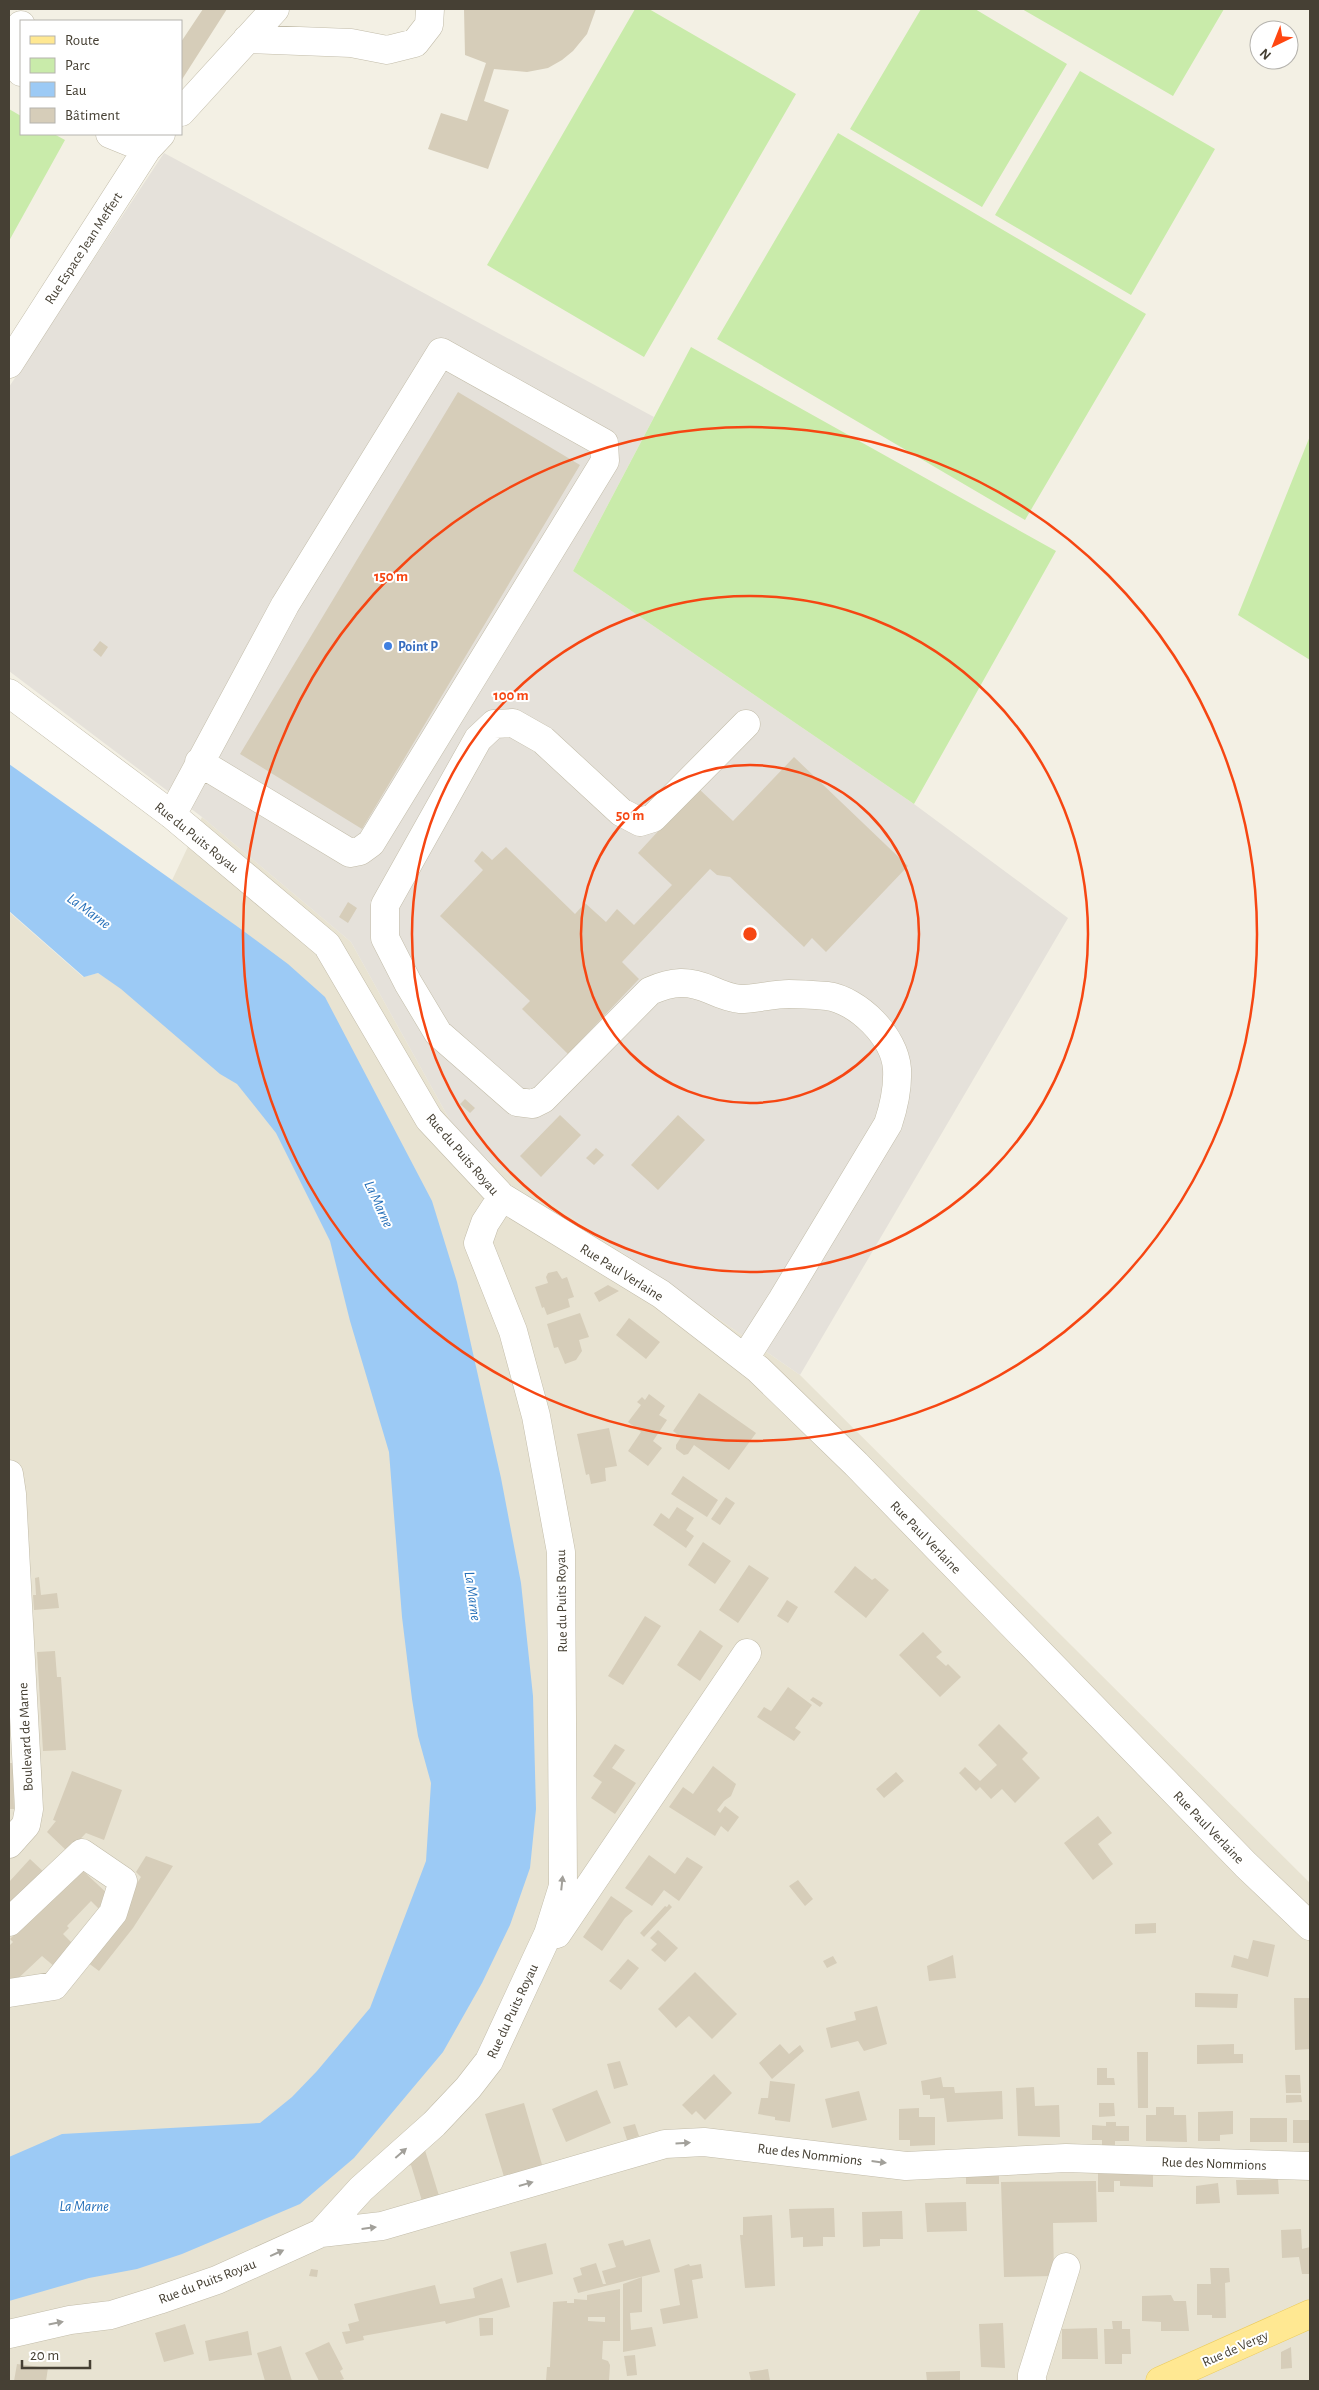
<svg xmlns="http://www.w3.org/2000/svg" width="1319" height="2390" font-family="'Alegreya Sans',sans-serif">
  <style>
    .residential { fill: #e8e3d2 }
    .industrial { fill: #e5e1da }
    .green { fill: #c9ebaa }
    .water { fill: #9ccaf5 }
    .building { fill: #d6cdb9; fill-rule: evenodd }
    .lines { fill: none; stroke-linecap: round; stroke-linejoin: round }
    .minor-casing { stroke: #c2bca9; stroke-width: 29 }
    .major-casing { stroke: #ebcb5b; stroke-width: 29 }
    .minor { stroke: #fff; stroke-width: 28 }
    .major { stroke: #ffe892; stroke-width: 28 }
    .oneway { fill: #a2a09a }
    .ring { fill: none; stroke: #f64612; stroke-width: 2.5 }
    .shop-dot { fill: #3f7fe0; stroke: #fff; stroke-width: 2 }
    .labels { text-anchor: middle; stroke-width: 4; stroke-linejoin: round; paint-order: stroke }
    .street-label { font-size: 14px; fill: #464034; stroke: #fff }
    .shop-label { font-size: 14px; font-weight: bold; fill: #366cbe; stroke: #fff; text-anchor: start }
    .water-label { font-size: 15px; font-style: italic; fill: #2670b9; stroke: #fff }
    .centre { fill: #f64612; stroke: #fff; stroke-width: 2.5 }
    .ring-label { font-size: 15px; text-anchor: middle; font-weight: bold; fill: #f64612; stroke: #fff; stroke-width: 4; stroke-linejoin: round; paint-order: stroke }
  </style>
  <rect width="100%" height="100%" fill="#f3f0e4"/>
  <!-- residential -->
  <path class="residential" d="M 202,817 L 351,942 L 462,1142 L 800,1375 L 1310,1883 L 1310,2381 L 9,2381 L 9,912 L 83,977 L 98,973 L 121,988 Z"/>
  <!-- industrial -->
  <path class="industrial" d="M 164,153 L 654,417 L 573,571 L 914,804 L 1068,918 L 800,1375 L 462,1142 L 351,942 L 202,817 L 9,671 L 9,387 Z"/>
  <!-- green -->
  <path class="green" d="M 635,9 L 649,9 L 796,94 L 644,357 L 487,265 Z
    M 921,9 L 975,9 L 1067,64 L 982,207 L 850,129 Z
    M 1022,9 L 1224,9 L 1173,96 Z
    M 1080,71 L 1215,149 L 1131,295 L 995,215 Z
    M 9,109 L 21,116 L 21,134 L 54,134 L 65,140 L 9,241 Z
    M 838,133 L 1146,314 L 1025,520 L 717,339 Z
    M 691,347 L 1056,551 L 914,804 L 573,571 Z
    M 1310,436 L 1310,660 L 1238,615 Z"/>
  <!-- water -->
  <path class="water" d="M 9,764 L 238,927 L 288,964 L 325,997 L 432,1201 L 457,1282 L 501,1478 L 521,1583 L 533,1696 L 536,1809 L 530,1868 L 510,1925 L 482,1983 L 443,2052 L 354,2158 L 300,2204 L 182,2254 L 137,2269 L 89,2278 L 9,2301 L 9,2157 L 62,2134 L 260,2123 L 292,2097 L 317,2071 L 370,2008 L 426,1861 L 431,1783 L 418,1736 L 412,1699 L 402,1617 L 389,1452 L 350,1321 L 330,1241 L 276,1133 L 237,1084 L 220,1074 L 121,989 L 98,973 L 84,977 L 9,911 Z"/>
  <!-- building -->
  <path class="building" d="M 203,9 L 227,9 L 181,81 L 181,42 Z
    M 464,9 L 596,9 L 587,34 L 573,51 L 562,60 L 548,68 L 527,72 L 494,69 L 484,101 L 509,110 L 488,169 L 428,149 L 441,113 L 467,121 L 486,63 L 465,55 Z
    M 458,392 L 580,465 L 362,829 L 240,754 Z
    M 100,641 L 108,647 L 101,657 L 93,650 Z
    M 794,757 L 908,866 L 826,952 L 812,938 L 804,947 L 730,877 L 717,875 L 710,869 L 622,962 L 639,979 L 568,1054 L 522,1009 L 530,1001 L 440,916 L 483,870 L 474,861 L 482,851 L 492,860 L 506,847 L 575,914 L 585,903 L 606,922 L 617,909 L 634,925 L 672,885 L 638,853 L 698,788 L 733,821 Z
    M 348,902 L 357,908 L 348,923 L 339,917 Z
    M 465,1099 L 475,1108 L 470,1113 L 460,1104 Z
    M 560,1115 L 581,1135 L 541,1177 L 520,1156 Z
    M 678,1115 L 705,1140 L 658,1190 L 631,1165 Z
    M 596,1148 L 604,1155 L 594,1165 L 586,1158 Z
    M 557,1271 L 562,1279 L 567,1277 L 574,1297 L 568,1299 L 570,1307 L 547,1315 L 544,1307 L 542,1308 L 535,1287 L 548,1283 L 546,1277 L 548,1273 Z
    M 608,1285 L 619,1291 L 599,1302 L 594,1293 Z
    M 580,1313 L 589,1337 L 579,1340 L 582,1351 L 576,1360 L 565,1364 L 558,1347 L 554,1348 L 547,1324 Z
    M 629,1318 L 660,1342 L 646,1359 L 616,1335 Z
    M 699,1393 L 756,1433 L 729,1470 L 694,1445 L 688,1454 L 684,1455 L 676,1449 L 676,1445 L 681,1437 L 673,1431 Z
    M 649,1394 L 665,1406 L 659,1415 L 667,1420 L 653,1441 L 662,1448 L 648,1466 L 628,1451 L 641,1432 L 628,1422 L 641,1405 L 637,1402 L 642,1397 L 645,1400 Z
    M 609,1428 L 617,1466 L 605,1468 L 606,1481 L 591,1484 L 589,1474 L 586,1475 L 577,1434 Z
    M 683,1476 L 718,1500 L 707,1517 L 671,1494 Z
    M 726,1497 L 735,1503 L 720,1525 L 711,1519 Z
    M 677,1507 L 694,1518 L 686,1530 L 694,1536 L 686,1548 L 653,1525 L 661,1513 L 669,1519 Z
    M 703,1542 L 731,1561 L 715,1584 L 688,1565 Z
    M 749,1565 L 769,1578 L 738,1623 L 719,1610 Z
    M 855,1566 L 872,1580 L 875,1578 L 889,1590 L 866,1618 L 834,1592 Z
    M 39,1577 L 41,1595 L 57,1593 L 59,1608 L 34,1610 L 33,1595 L 36,1595 L 35,1578 Z
    M 787,1600 L 798,1607 L 788,1623 L 777,1616 Z
    M 645,1616 L 661,1626 L 623,1685 L 608,1676 Z
    M 700,1630 L 723,1646 L 700,1681 L 677,1665 Z
    M 923,1632 L 942,1652 L 936,1657 L 946,1666 L 948,1664 L 961,1677 L 940,1697 L 899,1655 Z
    M 55,1651 L 57,1677 L 61,1677 L 66,1750 L 43,1751 L 37,1652 Z
    M 788,1687 L 812,1705 L 795,1728 L 801,1732 L 794,1741 L 757,1717 L 764,1707 L 771,1711 Z
    M 813,1697 L 823,1703 L 820,1707 L 810,1700 Z
    M 999,1724 L 1028,1753 L 1022,1759 L 1040,1778 L 1015,1803 L 1002,1789 L 991,1799 L 980,1787 L 976,1791 L 959,1773 L 965,1767 L 980,1781 L 997,1765 L 978,1745 Z
    M 615,1744 L 625,1750 L 612,1768 L 636,1783 L 615,1814 L 591,1798 L 602,1782 L 593,1776 Z
    M 9,1763 L 13,1763 L 14,1809 L 9,1809 Z
    M 713,1766 L 736,1784 L 731,1796 L 724,1801 L 717,1810 L 720,1813 L 725,1806 L 739,1817 L 728,1832 L 721,1826 L 715,1836 L 669,1807 L 683,1787 L 693,1794 Z
    M 72,1771 L 122,1790 L 104,1840 L 86,1833 L 68,1852 L 47,1832 L 56,1821 L 53,1820 Z
    M 896,1772 L 904,1781 L 884,1798 L 876,1789 Z
    M 1098,1816 L 1112,1833 L 1098,1844 L 1113,1864 L 1093,1880 L 1064,1843 Z
    M 649,1855 L 675,1874 L 687,1857 L 703,1867 L 679,1901 L 664,1890 L 652,1906 L 625,1888 Z
    M 146,1856 L 173,1866 L 133,1928 L 99,1971 L 87,1962 L 133,1898 L 129,1896 L 141,1877 L 136,1872 Z
    M 30,1859 L 47,1875 L 9,1916 L 9,1882 Z
    M 80,1868 L 111,1897 L 99,1909 L 91,1901 L 67,1926 L 69,1928 L 63,1934 L 75,1946 L 55,1967 L 42,1956 L 11,1985 L 9,1983 L 9,1946 L 13,1942 L 10,1939 Z
    M 798,1880 L 813,1899 L 805,1906 L 789,1886 Z
    M 611,1896 L 633,1911 L 625,1918 L 602,1951 L 583,1937 Z
    M 669,1904 L 672,1907 L 644,1937 L 640,1933 L 665,1906 L 667,1907 Z
    M 1156,1923 L 1156,1933 L 1135,1934 L 1135,1924 Z
    M 658,1930 L 678,1948 L 665,1962 L 651,1950 L 657,1944 L 650,1938 Z
    M 1253,1940 L 1275,1945 L 1268,1977 L 1231,1967 L 1234,1955 L 1248,1959 Z
    M 953,1955 L 956,1978 L 929,1981 L 927,1966 Z
    M 833,1956 L 837,1963 L 827,1968 L 823,1961 Z
    M 628,1959 L 639,1968 L 621,1990 L 609,1981 Z
    M 695,1972 L 737,2014 L 712,2039 L 689,2016 L 676,2028 L 658,2009 Z
    M 1195,1993 L 1238,1994 L 1237,2008 L 1195,2007 Z
    M 1294,1998 L 1310,1998 L 1310,2049 L 1295,2050 Z
    M 877,2006 L 887,2044 L 864,2051 L 858,2041 L 831,2048 L 826,2028 L 856,2020 L 854,2012 Z
    M 780,2044 L 789,2054 L 800,2045 L 804,2051 L 772,2079 L 759,2063 Z
    M 1234,2044 L 1234,2054 L 1243,2054 L 1243,2063 L 1197,2064 L 1197,2045 Z
    M 1137,2052 L 1148,2052 L 1148,2108 L 1138,2108 Z
    M 620,2061 L 628,2085 L 614,2089 L 607,2064 Z
    M 1097,2068 L 1107,2068 L 1107,2078 L 1114,2078 L 1115,2085 L 1097,2085 Z
    M 714,2074 L 732,2093 L 705,2120 L 696,2111 L 692,2115 L 682,2105 Z
    M 1285,2075 L 1300,2075 L 1301,2093 L 1286,2093 Z
    M 941,2077 L 943,2087 L 954,2087 L 955,2093 L 1002,2091 L 1003,2119 L 947,2122 L 944,2098 L 930,2099 L 930,2095 L 923,2095 L 921,2081 Z
    M 770,2081 L 795,2084 L 790,2122 L 775,2120 L 775,2117 L 758,2114 L 761,2098 L 768,2098 Z
    M 1034,2087 L 1035,2106 L 1059,2105 L 1060,2137 L 1018,2136 L 1016,2088 Z
    M 597,2090 L 611,2123 L 566,2142 L 552,2109 Z
    M 859,2091 L 867,2120 L 832,2128 L 825,2099 Z
    M 1286,2095 L 1301,2095 L 1302,2102 L 1286,2103 Z
    M 524,2103 L 543,2168 L 505,2180 L 485,2114 Z
    M 1099,2103 L 1114,2103 L 1115,2116 L 1099,2117 Z
    M 1156,2107 L 1174,2107 L 1174,2115 L 1186,2115 L 1187,2142 L 1146,2141 L 1146,2115 L 1156,2115 Z
    M 919,2108 L 919,2117 L 935,2117 L 935,2145 L 910,2146 L 910,2140 L 899,2140 L 899,2109 Z
    M 1233,2111 L 1233,2134 L 1220,2135 L 1220,2141 L 1198,2141 L 1198,2112 Z
    M 1250,2118 L 1287,2118 L 1287,2142 L 1250,2142 Z
    M 1293,2120 L 1310,2120 L 1310,2143 L 1293,2143 Z
    M 1106,2122 L 1116,2122 L 1116,2126 L 1129,2126 L 1129,2141 L 1115,2141 L 1115,2146 L 1102,2146 L 1102,2140 L 1092,2140 L 1092,2125 L 1106,2126 Z
    M 635,2124 L 639,2136 L 627,2140 L 623,2127 Z
    M 424,2147 L 440,2199 L 423,2204 L 411,2165 L 406,2167 Z
    M 999,2173 L 999,2184 L 966,2184 L 966,2174 Z
    M 1098,2173 L 1153,2175 L 1153,2187 L 1120,2186 L 1120,2181 L 1114,2181 L 1114,2192 L 1098,2192 Z
    M 1278,2179 L 1279,2194 L 1237,2195 L 1236,2180 Z
    M 1096,2181 L 1097,2222 L 1053,2223 L 1054,2276 L 1004,2277 L 1001,2182 Z
    M 1218,2183 L 1220,2203 L 1196,2204 L 1196,2186 Z
    M 966,2202 L 967,2231 L 927,2232 L 925,2203 Z
    M 834,2208 L 835,2237 L 823,2237 L 823,2246 L 803,2247 L 803,2237 L 791,2238 L 789,2209 Z
    M 902,2211 L 903,2239 L 880,2239 L 880,2246 L 863,2247 L 862,2212 Z
    M 772,2215 L 775,2286 L 745,2288 L 740,2235 L 743,2235 L 743,2217 Z
    M 1301,2229 L 1302,2249 L 1310,2247 L 1310,2274 L 1302,2274 L 1299,2257 L 1282,2258 L 1281,2230 Z
    M 650,2239 L 660,2272 L 578,2293 L 573,2278 L 582,2275 L 580,2268 L 596,2263 L 603,2284 L 606,2284 L 602,2271 L 616,2267 L 608,2244 L 623,2240 L 625,2246 Z
    M 546,2243 L 553,2274 L 517,2283 L 510,2252 Z
    M 689,2264 L 690,2266 L 701,2264 L 703,2278 L 692,2280 L 698,2318 L 663,2324 L 660,2309 L 680,2305 L 674,2269 Z
    M 1210,2268 L 1229,2268 L 1230,2282 L 1225,2283 L 1226,2318 L 1212,2318 L 1212,2315 L 1197,2315 L 1197,2284 L 1211,2284 Z
    M 311,2269 L 318,2270 L 317,2277 L 309,2276 Z
    M 642,2277 L 642,2312 L 630,2313 L 631,2330 L 652,2327 L 656,2346 L 623,2352 L 623,2284 Z
    M 502,2278 L 510,2307 L 446,2324 L 445,2321 L 363,2336 L 364,2340 L 346,2344 L 342,2332 L 350,2331 L 348,2324 L 359,2321 L 354,2304 L 435,2285 L 440,2304 L 475,2298 L 473,2288 Z
    M 620,2289 L 620,2341 L 603,2341 L 602,2359 L 608,2361 L 610,2365 L 609,2381 L 546,2381 L 547,2367 L 550,2367 L 553,2302 L 567,2301 L 567,2303 L 574,2303 L 574,2299 L 587,2300 L 587,2295 ZM 588,2317 L 605,2317 L 605,2322 L 588,2321 Z
    M 1171,2295 L 1174,2301 L 1186,2301 L 1189,2331 L 1161,2331 L 1161,2322 L 1142,2321 L 1142,2296 Z
    M 479,2318 L 493,2318 L 493,2335 L 480,2336 Z
    M 1112,2321 L 1122,2321 L 1122,2329 L 1130,2329 L 1131,2354 L 1122,2354 L 1122,2364 L 1105,2364 L 1104,2329 L 1113,2329 Z
    M 1003,2323 L 1005,2368 L 981,2367 L 979,2324 Z
    M 185,2324 L 194,2354 L 164,2362 L 155,2333 Z
    M 1097,2328 L 1098,2359 L 1062,2359 L 1062,2329 Z
    M 248,2331 L 252,2355 L 209,2361 L 205,2341 Z
    M 329,2342 L 343,2369 L 340,2371 L 344,2379 L 338,2381 L 319,2381 L 305,2353 Z
    M 281,2346 L 292,2381 L 265,2381 L 257,2353 Z
    M 1291,2347 L 1292,2368 L 1281,2369 L 1281,2352 Z
    M 635,2355 L 637,2375 L 627,2376 L 624,2356 Z
    M 17,2364 L 48,2368 L 46,2381 L 14,2381 Z
    M 768,2369 L 770,2381 L 751,2381 L 749,2372 Z
    M 960,2371 L 960,2381 L 927,2381 L 926,2372 Z"/>
  <g class="lines">
    <!-- minor casing -->
    <g class="minor-casing">
      <path id="minor" d="M 21,25 L 11,60 L 21,72
        M 247,39 L 351,43 L 387,50 L 415,43 L 429,25 L 430,9
        M 181,112 L 275,9
        M 110,134 L 147,149
        M 9,364 L 147,149 L 161,134
        M 9,693 L 172,815 L 327,945 L 429,1119 L 502,1197 L 661,1294 L 758,1369 L 856,1464 L 1246,1865 L 1310,1926
        M 172,815 L 285,605 L 441,352 L 604,443 L 605,461 L 371,843 L 360,851 L 350,853 L 199,762
        M 745,1358 L 782,1300 L 888,1124 C 894,1106 898,1088 897,1069 C 895,1037 858,1000 827,996 C 815,995 801,994 789,994 C 773,994 756,999 740,999 C 730,998 720,994 711,990 C 688,980 673,981 650,991 L 543,1099 L 533,1104 L 517,1102 L 438,1033 L 408,983 L 385,938 L 385,905 L 478,739 L 494,724 L 513,723 L 543,740 L 621,812 L 640,822 L 653,818 L 746,724
        M 9,1474 L 12,1494 L 29,1809 L 26,1825 L 9,1844
        M 9,1922 L 82,1853 L 123,1881 L 113,1913 L 54,1986 L 9,1993
        M 557,1934 L 747,1653
        M 321,2233 L 382,2226 L 665,2144 L 704,2142 L 906,2166 L 1066,2158 L 1310,2166
        M 9,2334 L 70,2320 L 111,2315 L 159,2300 L 217,2280 L 321,2233 L 361,2189 L 434,2124 L 468,2088 L 489,2061 L 548,1934 L 563,1886 L 561,1552 L 536,1416 L 513,1331 L 478,1243 L 485,1223 L 502,1197
        M 1032,2381 L 1032,2375 L 1066,2267"/>
    </g>
    <!-- major casing -->
    <g class="major-casing">
      <path id="major" d="M 1160,2381 L 1310,2314"/>
    </g>
    <!-- minor -->
    <use href="#minor" class="minor"/>
    <!-- major -->
    <use href="#major" class="major"/>
  </g>
  <!-- one-way arrows -->
  <defs><path id="oneway-solid" d="M-6-.8H1V-3.2L6.5 0L1 3.2V.8H-6Z" transform="scale(1.25)"/></defs>
  <g class="oneway">
    <use href="#oneway-solid" transform="translate(562 1883) rotate(-84)"/>
    <use href="#oneway-solid" transform="translate(683 2143) rotate(-3)"/>
    <use href="#oneway-solid" transform="translate(401 2153) rotate(-41)"/>
    <use href="#oneway-solid" transform="translate(879 2162) rotate(7)"/>
    <use href="#oneway-solid" transform="translate(526 2184) rotate(-16)"/>
    <use href="#oneway-solid" transform="translate(369 2228) rotate(-7)"/>
    <use href="#oneway-solid" transform="translate(277 2253) rotate(-24)"/>
    <use href="#oneway-solid" transform="translate(56 2323) rotate(-11)"/>
  </g>
  <!-- distance rings -->
  <g class="ring">
    <circle cx="750" cy="934" r="169"/>
    <circle cx="750" cy="934" r="338"/>
    <circle cx="750" cy="934" r="507"/>
  </g>
  <!-- markers -->
  <circle class="shop-dot" cx="388" cy="646" r="5"/>
  <g class="labels">
    <!-- street labels -->
    <g class="street-label">
      <text transform="translate(83 248) rotate(-57)" y="5">Rue Espace Jean Meffert</text>
      <text transform="translate(197 837) rotate(39)" y="5">Rue du Puits Royau</text>
      <text transform="translate(463 1154) rotate(49)" y="5">Rue du Puits Royau</text>
      <text transform="translate(622 1272) rotate(32)" y="5">Rue Paul Verlaine</text>
      <text transform="translate(926 1537) rotate(46)" y="5">Rue Paul Verlaine</text>
      <text transform="translate(561 1601) rotate(-91)" y="5">Rue du Puits Royau</text>
      <text transform="translate(25 1737) rotate(-93)" y="5">Boulevard de Marne</text>
      <text transform="translate(1209 1827) rotate(46)" y="5">Rue Paul Verlaine</text>
      <text transform="translate(512 2011) rotate(-65)" y="5">Rue du Puits Royau</text>
      <text transform="translate(810 2154) rotate(7)" y="5">Rue des Nommions</text>
      <text transform="translate(1214 2163) rotate(2)" y="5">Rue des Nommions</text>
      <text transform="translate(207 2281) rotate(-21)" y="5">Rue du Puits Royau</text>
      <text transform="translate(1235 2348) rotate(-24)" y="5">Rue de Vergy</text>
    </g>
    <!-- shop labels -->
    <g class="shop-label">
      <text x="398" y="651">Point P</text>
    </g>
    <!-- water labels -->
    <g class="water-label">
      <text transform="translate(89 911) rotate(36)" y="5">La Marne</text>
      <text transform="translate(379 1204) rotate(65)" y="5">La Marne</text>
      <text transform="translate(473 1596) rotate(82)" y="5">La Marne</text>
      <text x="84" y="2211">La Marne</text>
    </g>
  </g>
  <circle cx="750" cy="934" r="8" class="centre"/>
  <g class="ring-label">
    <text x="391" y="581">150 m</text>
    <text x="511" y="700">100 m</text>
    <text x="630" y="820">50 m</text>
  </g>
  <!-- border -->
  <rect width="1319" height="2390" fill="none" stroke="#464034" stroke-width="20"/>
  <!-- legend -->
  <rect x="20" y="20" width="162" height="115" fill="#ffffff" stroke="#b5b3ae"/>
  <rect x="30" y="36" width="25" height="8" fill="#ffe892" stroke="#b5b3ae"/>
  <text x="65" y="45" font-size="15" fill="#464034">Route</text>
  <rect x="30" y="58" width="25" height="15" fill="#c9ebaa" stroke="#b5b3ae"/>
  <text x="65" y="70" font-size="15" fill="#464034">Parc</text>
  <rect x="30" y="82" width="25" height="15" fill="#9ccaf5" stroke="#b5b3ae"/>
  <text x="65" y="95" font-size="15" fill="#464034">Eau</text>
  <rect x="30" y="108" width="25" height="15" fill="#d6cdb9" stroke="#b5b3ae"/>
  <text x="65" y="120" font-size="15" fill="#464034">Bâtiment</text>
  <!-- north arrow -->
  <g transform="translate(1274 45) rotate(223)"><circle r="24" fill="#ffffff" stroke="#b5b3ae"/>
  <path d="M0-4L9 19L0 12L-9 19Z" fill="#ff4610"/>
  <text y="-8" font-size="14" font-weight="bold" text-anchor="middle" fill="#464034">N</text>
  </g>
  <!-- scale -->
  <path d="M22 2360v8h68v-8" fill="none" stroke="#464034" stroke-width="2.5"/>
  <text x="30" y="2360" font-size="15" fill="#464034" stroke="#ffffff" stroke-width="4" paint-order="stroke">20 m</text>
</svg>
